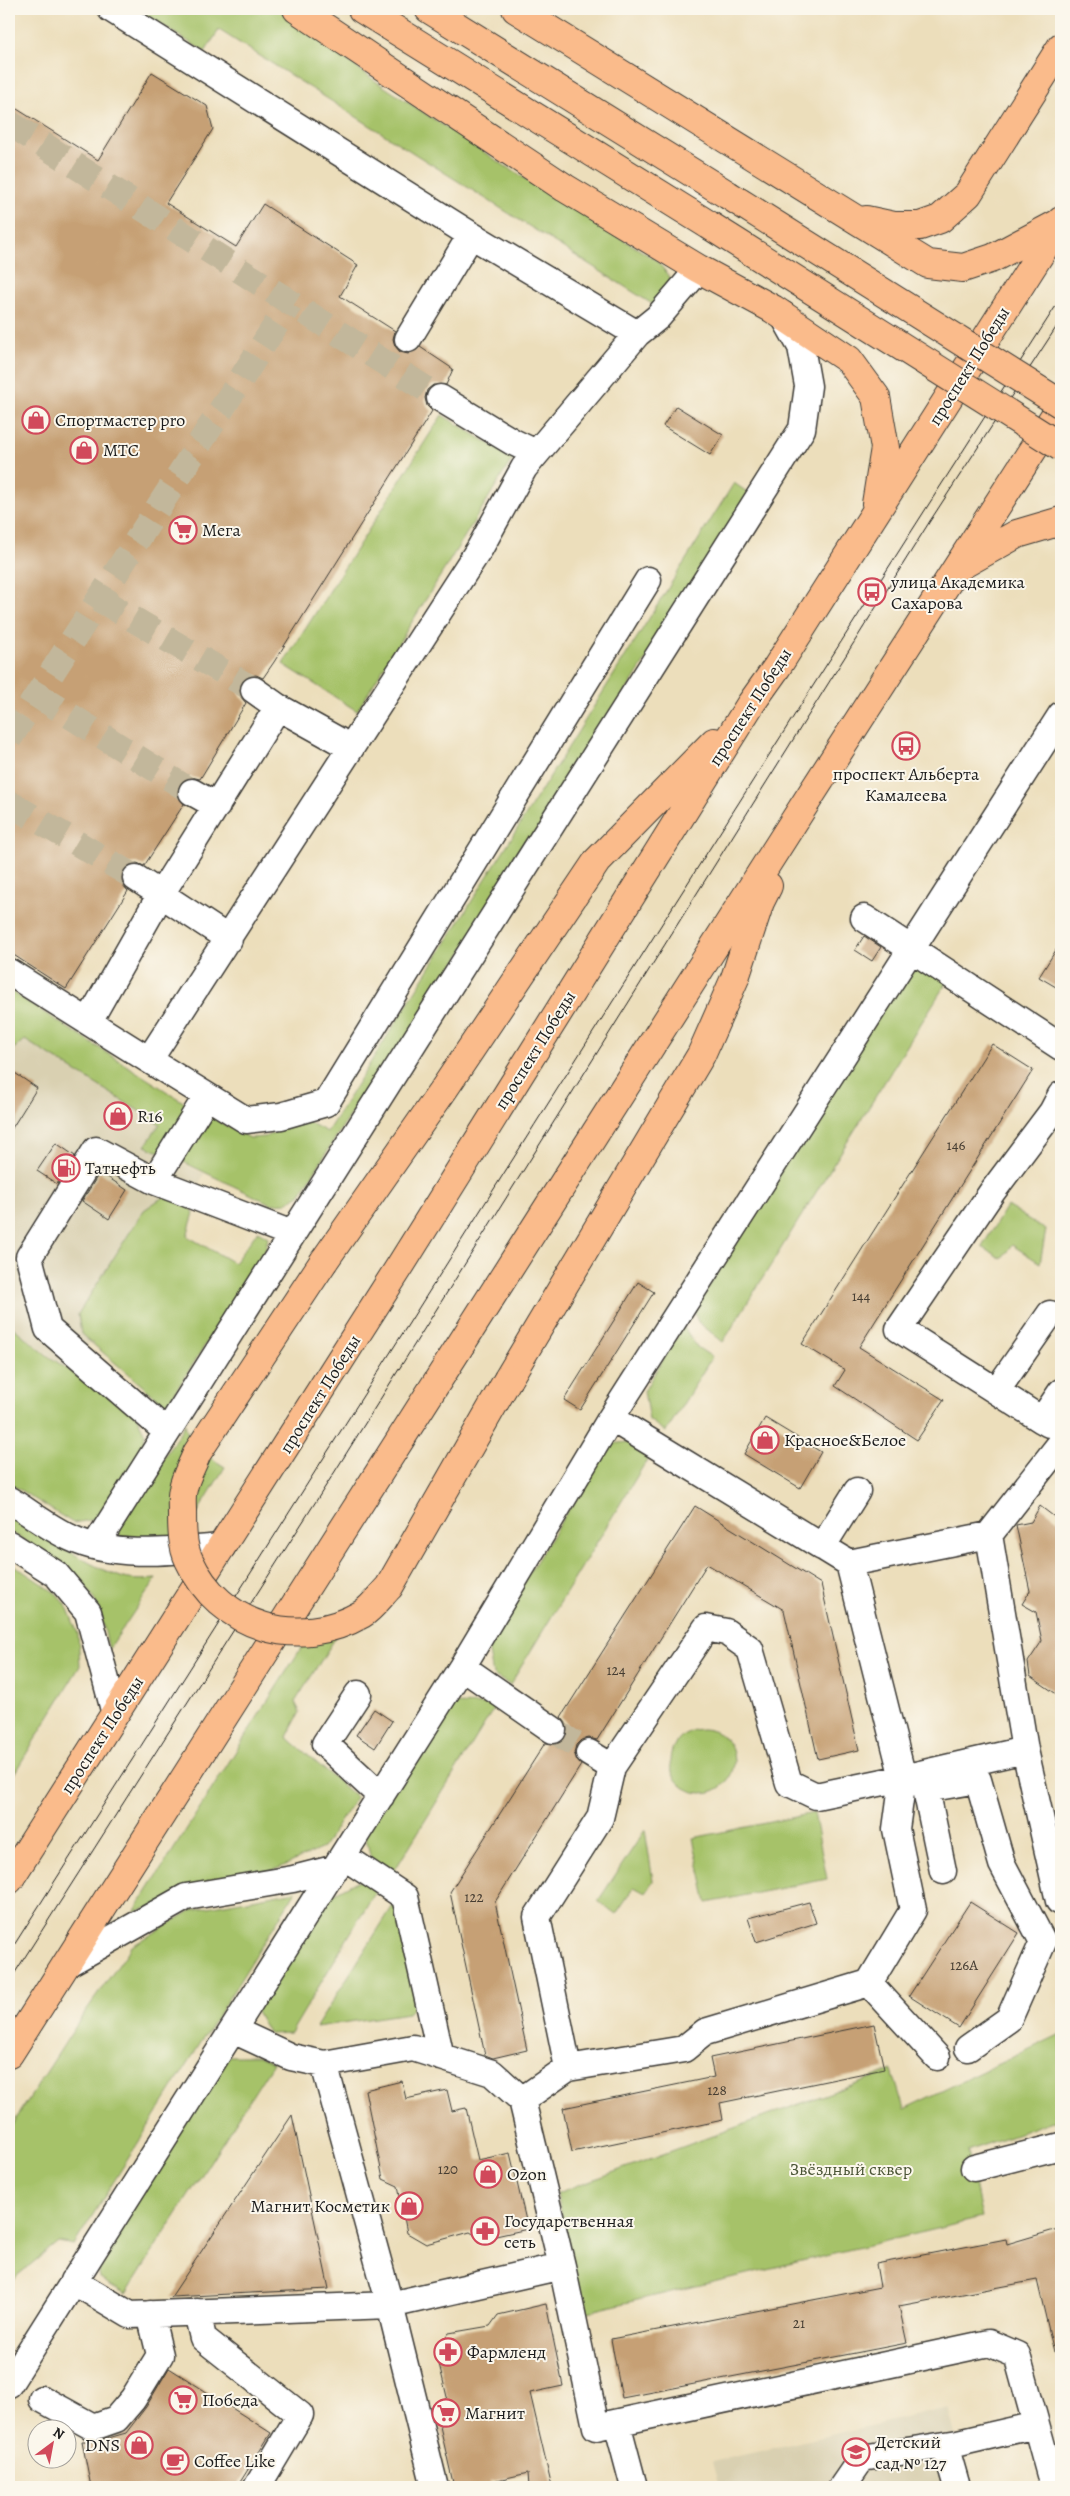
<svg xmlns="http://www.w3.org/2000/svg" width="1070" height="2496" font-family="Alegreya,serif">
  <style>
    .built { fill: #d9d0b1 }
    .green { fill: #a6c269; stroke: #616f42 }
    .building { fill: #c6a075 }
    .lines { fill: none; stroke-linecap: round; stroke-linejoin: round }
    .minor-tunnel { stroke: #c2b79b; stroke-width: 26; stroke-dasharray: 26 13; stroke-linecap: butt }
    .minor-casing { stroke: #3b3934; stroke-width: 29 }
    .major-casing { stroke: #3b3934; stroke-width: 30 }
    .minor { stroke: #fff; stroke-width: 26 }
    .major { stroke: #fabb8b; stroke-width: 28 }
    .tram { stroke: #1c1c1c; stroke-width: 1 }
    .major-bridge-casing { stroke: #3b3934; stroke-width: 30; stroke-linecap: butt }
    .major-bridge { stroke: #fabb8b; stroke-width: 28 }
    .labels { text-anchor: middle; stroke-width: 4; stroke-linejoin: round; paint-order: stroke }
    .number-label { font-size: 15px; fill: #463d32 }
    .street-label { font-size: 18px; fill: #1c1c1c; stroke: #fbf7ec }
    .poi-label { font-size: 18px; fill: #1c1c1c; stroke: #fbf7ec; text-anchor: start }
    .park-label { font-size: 18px; fill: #4c5637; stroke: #fbf7ec }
  </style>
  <rect width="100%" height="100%" fill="#fbf7ec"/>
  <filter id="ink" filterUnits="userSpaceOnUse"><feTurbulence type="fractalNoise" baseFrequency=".02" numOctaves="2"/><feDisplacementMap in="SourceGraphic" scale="10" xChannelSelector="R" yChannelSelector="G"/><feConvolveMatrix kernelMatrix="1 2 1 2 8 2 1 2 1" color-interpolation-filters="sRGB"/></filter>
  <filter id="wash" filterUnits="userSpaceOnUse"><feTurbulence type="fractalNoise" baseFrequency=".0096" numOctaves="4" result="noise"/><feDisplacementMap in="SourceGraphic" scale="20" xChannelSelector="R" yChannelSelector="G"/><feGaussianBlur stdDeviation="1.12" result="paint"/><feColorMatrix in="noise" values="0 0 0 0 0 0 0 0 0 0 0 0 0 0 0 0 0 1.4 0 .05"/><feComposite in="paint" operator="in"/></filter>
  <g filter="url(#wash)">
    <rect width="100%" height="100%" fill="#ecdebb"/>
    <!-- built -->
    <path class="built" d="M 25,1040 L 161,1125 L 148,1147 L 204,1174 L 189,1204 L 163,1197 L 144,1210 L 78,1313 L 81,1334 L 91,1342 L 64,1367 L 9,1324 L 9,1052 Z
      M 948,2408 L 969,2487 L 719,2487 L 712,2462 Z"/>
    <!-- green -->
    <path class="green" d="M 136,9 L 279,9 L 374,80 L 508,168 L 656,260 L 670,277 L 669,301 L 660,309 L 219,30 L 205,52 Z
      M 442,415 L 513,458 L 357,711 L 283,664 Z
      M 734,483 L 750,494 L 410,1035 L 361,1097 L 300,1195 L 286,1203 L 271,1204 L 177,1159 L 204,1114 L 250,1138 L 265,1137 L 298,1120 L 305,1120 L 327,1132 Z
      M 914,959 L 948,980 L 723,1342 L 698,1322 L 694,1310 Z
      M 9,990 L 188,1105 L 160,1152 L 145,1146 L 160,1124 L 25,1040 L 9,1052 Z
      M 163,1197 L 189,1204 L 194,1213 L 187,1236 L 234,1263 L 258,1231 L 268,1237 L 266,1249 L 169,1402 L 165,1405 L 81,1334 L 78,1314 L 144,1210 Z
      M 1007,1206 L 1046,1230 L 1040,1263 L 1012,1245 L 1002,1259 L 982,1247 Z
      M 9,1324 L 48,1356 L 136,1415 L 145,1434 L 141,1454 L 97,1519 L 73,1523 L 9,1483 Z
      M 683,1326 L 697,1347 L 712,1357 L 666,1432 L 649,1420 L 644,1391 Z
      M 185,1424 L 191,1446 L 225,1467 L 196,1515 L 175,1538 L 119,1542 L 119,1528 Z
      M 637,1441 L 653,1450 L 510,1685 L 493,1675 L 487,1641 L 609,1444 Z
      M 9,1512 C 44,1534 79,1561 118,1576 C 130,1581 144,1580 156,1579 L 109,1649 C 105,1634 102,1615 95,1601 C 78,1568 39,1550 9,1531 Z
      M 9,1562 L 57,1594 L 68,1609 L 78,1634 L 80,1666 L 9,1782 Z
      M 336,1637 L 295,1702 L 300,1712 L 287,1737 L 356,1797 L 323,1848 L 279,1868 L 134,1912 L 305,1642 Z
      M 449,1704 L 496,1705 L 390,1878 L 373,1867 L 365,1834 Z
      M670 1761a32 32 0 1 1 64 0a32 32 0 1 1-64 0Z
      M 814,1813 L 827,1879 L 707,1903 L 693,1838 Z
      M 645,1830 L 653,1881 L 645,1893 L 634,1887 L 616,1914 L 598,1901 Z
      M 363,1878 L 378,1887 L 291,2033 L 269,2034 L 253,2006 L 320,1901 Z
      M 296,1891 L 74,2245 L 58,2242 L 18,2275 L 9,2287 L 9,2130 L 83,2015 L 132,1946 L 192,1910 Z
      M 396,1901 L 424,1996 L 408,2013 L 316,2027 Z
      M 1061,2034 L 1061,2118 L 968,2151 L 982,2218 L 583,2313 L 557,2193 L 892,2070 L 904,2109 Z
      M 226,2056 L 259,2056 L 273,2063 L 126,2294 L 100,2279 L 97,2262 Z"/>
    <g id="blocks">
      <!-- building -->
      <path class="building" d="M 152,72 L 207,106 L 213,129 L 166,203 L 236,247 L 263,204 L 358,265 L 340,296 L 395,331 L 393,339 L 395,346 L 400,352 L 408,354 L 420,347 L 453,369 L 446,385 L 433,385 L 427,390 L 425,398 L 427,406 L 432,411 L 274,662 L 263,678 L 256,675 L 248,676 L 242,682 L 239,688 L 240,696 L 246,703 L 200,779 L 191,777 L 185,779 L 179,784 L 177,793 L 184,804 L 144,866 L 137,863 L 130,864 L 123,870 L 121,877 L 122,884 L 128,891 L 66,989 L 9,952 L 9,104 L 98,160 Z
        M 676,406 L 723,435 L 710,455 L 663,426 Z
        M 864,936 L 881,947 L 872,961 L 855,950 Z
        M 1061,942 L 1061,990 L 1039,977 Z
        M 992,1044 L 1033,1070 L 859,1347 L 944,1400 L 917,1440 L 835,1386 L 845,1370 L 802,1344 Z
        M 9,1069 L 37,1088 L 9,1133 Z
        M 56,1143 L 75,1156 L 57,1184 L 37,1171 Z
        M 100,1172 L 127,1190 L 109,1219 L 82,1201 Z
        M 638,1282 L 654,1292 L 580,1410 L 564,1400 Z
        M 765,1418 L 821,1452 L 800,1488 L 744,1454 Z
        M 695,1506 L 821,1584 L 859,1750 L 818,1759 L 784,1610 L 707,1564 L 597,1740 L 589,1738 L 581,1740 L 576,1745 L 574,1753 L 581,1765 L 495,1902 L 527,2050 L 493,2058 L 485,2055 L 450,1892 L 545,1743 L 559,1744 L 566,1738 L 568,1732 L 567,1724 L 561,1717 Z
        M 1040,1506 L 1061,1522 L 1061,1697 L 1030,1676 L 1028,1662 L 1042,1641 L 1036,1612 L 1022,1604 L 1030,1591 L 1016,1525 L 1031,1522 Z
        M 374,1709 L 392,1721 L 375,1748 L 356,1735 Z
        M 809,1902 L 816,1923 L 756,1942 L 748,1918 Z
        M 970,1902 L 1019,1933 L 959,2028 L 909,1996 Z
        M 874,2024 L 884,2069 L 720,2103 L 723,2120 L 572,2152 L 563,2108 L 714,2077 L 710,2058 Z
        M 402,2081 L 406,2099 L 447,2090 L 452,2111 L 466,2108 L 478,2160 L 510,2153 L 528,2229 L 482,2239 L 470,2232 L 426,2244 L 407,2233 L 398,2186 L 383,2179 L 365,2090 Z
        M 292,2115 L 329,2289 L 171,2297 Z
        M 1061,2228 L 1061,2352 L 1054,2352 L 1037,2280 L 899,2306 L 907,2343 L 622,2398 L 611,2339 L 880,2287 L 876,2264 L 1006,2239 L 1007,2244 Z
        M 546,2304 L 563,2386 L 530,2393 L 552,2487 L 529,2487 L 528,2473 L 489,2482 L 491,2487 L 454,2487 L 436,2409 L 447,2397 L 436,2351 L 449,2333 L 490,2326 L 498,2315 Z
        M 169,2368 L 271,2433 L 237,2487 L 91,2487 L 82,2441 L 98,2441 L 126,2433 L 146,2407 Z"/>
    </g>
  </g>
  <g filter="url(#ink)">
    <use href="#blocks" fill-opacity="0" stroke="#3b3934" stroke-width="1"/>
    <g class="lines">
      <!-- minor-tunnel -->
      <path class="minor-tunnel" d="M 9,123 L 440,398
        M 99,599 L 254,690
        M 37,695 L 192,792
        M 9,739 L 290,303
        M 9,803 L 136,878
        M 553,1730 L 589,1753"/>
      <!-- minor casing -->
      <g class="minor-casing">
        <path id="minor" d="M 111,9 L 471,235 L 637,334
          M 408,339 L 471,235
          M 440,398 L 513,442 L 536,453
          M 254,690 L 278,707 L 350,747
          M 192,792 L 217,806
          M 136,878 L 229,939
          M 864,918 L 1061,1047
          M 9,972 L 149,1060 L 480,548 L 524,468 L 637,334 L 658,317 L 699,269
          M 89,1021 L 161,894 L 278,707
          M 149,1060 L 246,1120 L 281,1116 L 326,1103 L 648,580
          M 1061,1095 L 1052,1112 L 992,1192 L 899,1329 L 1042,1420 L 1049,1424 L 1061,1424
          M 154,1181 L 207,1096
          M 997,1390 L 1050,1314
          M 611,1418 L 849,1563 L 903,1778 L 816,1796 L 789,1783 L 750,1649 L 726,1632 L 706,1628 L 612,1767 L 600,1818 L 537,1917 L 568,2068 L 684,2049 L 705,2032 L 869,1983 L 913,1910 L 896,1829 L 903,1778 L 1025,1750 L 989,1535
          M 1042,1420 L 1061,1392
          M 167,1432 L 48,1329 L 29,1257 L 96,1150 L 154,1181 L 292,1234
          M 9,1500 C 29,1512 49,1528 71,1538 C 115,1559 174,1551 222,1547
          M 9,1544 L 56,1574 L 88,1612 L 115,1714
          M 95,1546 L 802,429 L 808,386 L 801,347 L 783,315
          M 822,1547 L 857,1491
          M 849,1563 L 989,1535 L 1061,1443
          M 462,1667 L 553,1730
          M 358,1694 L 325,1744 L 381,1796
          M 1025,1750 L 1059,1901 L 1061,1900
          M 589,1753 L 612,1767
          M 343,1856 L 405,1897 L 441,2057
          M 943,1871 L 926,1789 L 978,1780 L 1002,1864 L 1043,1942 L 1009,2019 L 968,2048
          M 67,1964 L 186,1897 L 293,1879 L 336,1868
          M 869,1983 L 937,2057
          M 233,2030 L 291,2057 L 324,2064 L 390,2305 L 562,2266
          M 324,2064 L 413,2048 L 492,2073 L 522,2100 L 568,2068
          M 522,2100 L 562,2266 L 596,2427 L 989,2343 L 1017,2355 L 1050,2475 L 1061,2484
          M 974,2168 L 1061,2146
          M 73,2281 L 130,2315 L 390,2305 L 435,2487
          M 197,2312 L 203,2338 L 300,2415 L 257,2487
          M 9,2384 L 462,1667 L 611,1418 L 1061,715
          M 42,2399 L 93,2427 L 116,2419 L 133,2399 L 160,2355 L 150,2314
          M 617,2423 L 634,2487
          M 945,2445 L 957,2487
          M 842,2487 L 862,2458 L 958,2443 L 1036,2425"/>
      </g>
      <!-- major casing -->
      <g class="major-casing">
        <path id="major" d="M 297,9 L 565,188 L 699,269 L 773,309 L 849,360 L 876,397 L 885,448 L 876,504
          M 362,9 L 709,225
          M 429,9 L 728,195
          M 516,9 L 928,264 L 963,268 L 993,258 L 1059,223
          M 866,220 L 894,226 L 920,226 L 940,219 L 968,194 L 1061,47
          M 960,566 L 1017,534 L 1061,521
          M 324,1261 L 444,1089 L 597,861 L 714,742
          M 508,1379 L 701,1055 L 735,978 L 760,902 L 768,886
          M 9,1880 L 402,1263 L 750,705 L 777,667 L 1061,221
          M 9,2054 L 810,796 L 1061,406"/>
      </g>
      <!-- minor -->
      <use href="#minor" class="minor"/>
      <!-- major -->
      <use href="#major" class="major"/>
      <!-- tram -->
      <path class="tram" d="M 9,1953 C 361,1402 708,847 1061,298
        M 9,1982 L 334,1473 L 930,521 L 1061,320"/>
      <!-- major-bridge casing -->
      <g class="major-bridge-casing">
        <path id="major-bridge" d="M 728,195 L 1061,404
          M 709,225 L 1061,447
          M 324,1261 L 197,1453 C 193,1464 185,1477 183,1489 C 181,1496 182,1504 182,1512 C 182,1527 182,1546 189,1560 C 220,1628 298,1651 362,1614 C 372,1608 381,1595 389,1587 L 508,1379"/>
      </g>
      <!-- major-bridge -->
      <use href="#major-bridge" class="major-bridge"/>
    </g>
  </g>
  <!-- icons -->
  <defs>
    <g id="shop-ring" transform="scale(1.4375)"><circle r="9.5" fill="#fbf7ec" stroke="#d1495b" stroke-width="1.5"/><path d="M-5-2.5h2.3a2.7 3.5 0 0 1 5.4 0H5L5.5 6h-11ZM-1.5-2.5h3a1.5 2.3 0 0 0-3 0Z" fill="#d1495b"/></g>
    <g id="supermarket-ring" transform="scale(1.4375)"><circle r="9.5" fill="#fbf7ec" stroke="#d1495b" stroke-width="1.5"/><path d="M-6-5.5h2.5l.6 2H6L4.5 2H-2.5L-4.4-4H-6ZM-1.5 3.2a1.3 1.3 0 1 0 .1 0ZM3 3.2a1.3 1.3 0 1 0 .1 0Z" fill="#d1495b"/></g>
    <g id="bus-ring" transform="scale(1.4375)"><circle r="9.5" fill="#fbf7ec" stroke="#d1495b" stroke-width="1.5"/><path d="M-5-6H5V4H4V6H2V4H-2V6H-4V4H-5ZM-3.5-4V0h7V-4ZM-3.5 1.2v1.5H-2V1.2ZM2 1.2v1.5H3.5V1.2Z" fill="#d1495b"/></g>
    <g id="fuel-ring" transform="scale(1.4375)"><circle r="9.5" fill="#fbf7ec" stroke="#d1495b" stroke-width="1.5"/><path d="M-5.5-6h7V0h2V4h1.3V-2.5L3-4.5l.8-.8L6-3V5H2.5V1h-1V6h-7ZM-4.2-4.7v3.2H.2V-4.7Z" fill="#d1495b"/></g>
    <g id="pharmacy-ring" transform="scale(1.4375)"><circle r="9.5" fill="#fbf7ec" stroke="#d1495b" stroke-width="1.5"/><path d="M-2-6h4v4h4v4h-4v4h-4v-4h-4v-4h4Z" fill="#d1495b"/></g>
    <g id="school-ring" transform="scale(1.4375)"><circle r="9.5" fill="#fbf7ec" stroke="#d1495b" stroke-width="1.5"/><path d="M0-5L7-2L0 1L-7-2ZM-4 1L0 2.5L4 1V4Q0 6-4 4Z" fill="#d1495b"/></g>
    <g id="cafe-ring" transform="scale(1.4375)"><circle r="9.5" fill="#fbf7ec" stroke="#d1495b" stroke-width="1.5"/><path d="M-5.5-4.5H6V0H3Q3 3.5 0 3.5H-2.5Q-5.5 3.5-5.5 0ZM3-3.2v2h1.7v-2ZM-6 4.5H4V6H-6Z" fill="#d1495b"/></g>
  </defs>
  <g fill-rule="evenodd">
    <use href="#shop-ring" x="36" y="420"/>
    <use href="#shop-ring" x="84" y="450"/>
    <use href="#supermarket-ring" x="183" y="530"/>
    <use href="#bus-ring" x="872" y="592"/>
    <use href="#bus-ring" x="906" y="746"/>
    <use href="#shop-ring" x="118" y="1116"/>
    <use href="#fuel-ring" x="66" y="1168"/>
    <use href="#shop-ring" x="765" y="1440"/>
    <use href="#shop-ring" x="488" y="2174"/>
    <use href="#shop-ring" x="409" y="2206"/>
    <use href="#pharmacy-ring" x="485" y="2231"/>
    <use href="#pharmacy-ring" x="448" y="2352"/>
    <use href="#supermarket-ring" x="183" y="2400"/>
    <use href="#supermarket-ring" x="446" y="2413"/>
    <use href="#shop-ring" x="139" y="2445"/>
    <use href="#school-ring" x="856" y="2452"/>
    <use href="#cafe-ring" x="175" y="2461"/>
  </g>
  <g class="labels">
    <!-- number labels -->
    <g class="number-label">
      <text x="956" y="1150">146</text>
      <text x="861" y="1301">144</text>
      <text x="616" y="1675">124</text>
      <text x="474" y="1902">122</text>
      <text x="964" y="1970">126А</text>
      <text x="717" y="2095">128</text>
      <text x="448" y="2174">120</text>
      <text x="799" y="2328">21</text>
    </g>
    <!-- street labels -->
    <g class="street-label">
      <text transform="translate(969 366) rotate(-58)" y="6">проспект Победы</text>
      <text transform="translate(750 707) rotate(-57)" y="6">проспект Победы</text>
      <text transform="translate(535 1050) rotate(-58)" y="6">проспект Победы</text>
      <text transform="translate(320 1394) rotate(-58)" y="6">проспект Победы</text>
      <text transform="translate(102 1735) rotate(-57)" y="6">проспект Победы</text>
    </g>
    <!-- poi labels -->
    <g class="poi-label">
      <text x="55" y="426">Спортмастер pro</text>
      <text x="103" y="456">МТС</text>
      <text x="202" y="536">Мега</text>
      <text x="891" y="588">улица Академика<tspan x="891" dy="21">Сахарова</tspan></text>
      <text x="906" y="780" text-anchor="middle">проспект Альберта<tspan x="906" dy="21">Камалеева</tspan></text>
      <text x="137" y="1122">R16</text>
      <text x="85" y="1174">Татнефть</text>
      <text x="784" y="1446">Красное&amp;Белое</text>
      <text x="507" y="2180">Ozon</text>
      <text x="390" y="2212" text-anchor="end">Магнит Косметик</text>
      <text x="504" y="2227">Государственная<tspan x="504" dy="21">сеть</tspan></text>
      <text x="467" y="2358">Фармленд</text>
      <text x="202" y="2406">Победа</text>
      <text x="465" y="2419">Магнит</text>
      <text x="875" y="2448">Детский<tspan x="875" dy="21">сад № 127</tspan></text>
      <text x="120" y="2451" text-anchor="end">DNS</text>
      <text x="194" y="2467">Coffee Like</text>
    </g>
    <!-- park labels -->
    <g class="park-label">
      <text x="851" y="2175">Звёздный сквер</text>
    </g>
  </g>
  <!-- margin -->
  <rect width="1070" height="2496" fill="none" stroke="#fbf7ec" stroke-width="30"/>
  <!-- north arrow -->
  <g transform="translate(52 2444) rotate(32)"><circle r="24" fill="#fbf7ec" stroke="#a29f99"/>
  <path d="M0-4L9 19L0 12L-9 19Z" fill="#d1495b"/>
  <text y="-8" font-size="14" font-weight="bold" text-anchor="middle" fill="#1c1c1c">N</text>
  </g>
</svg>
